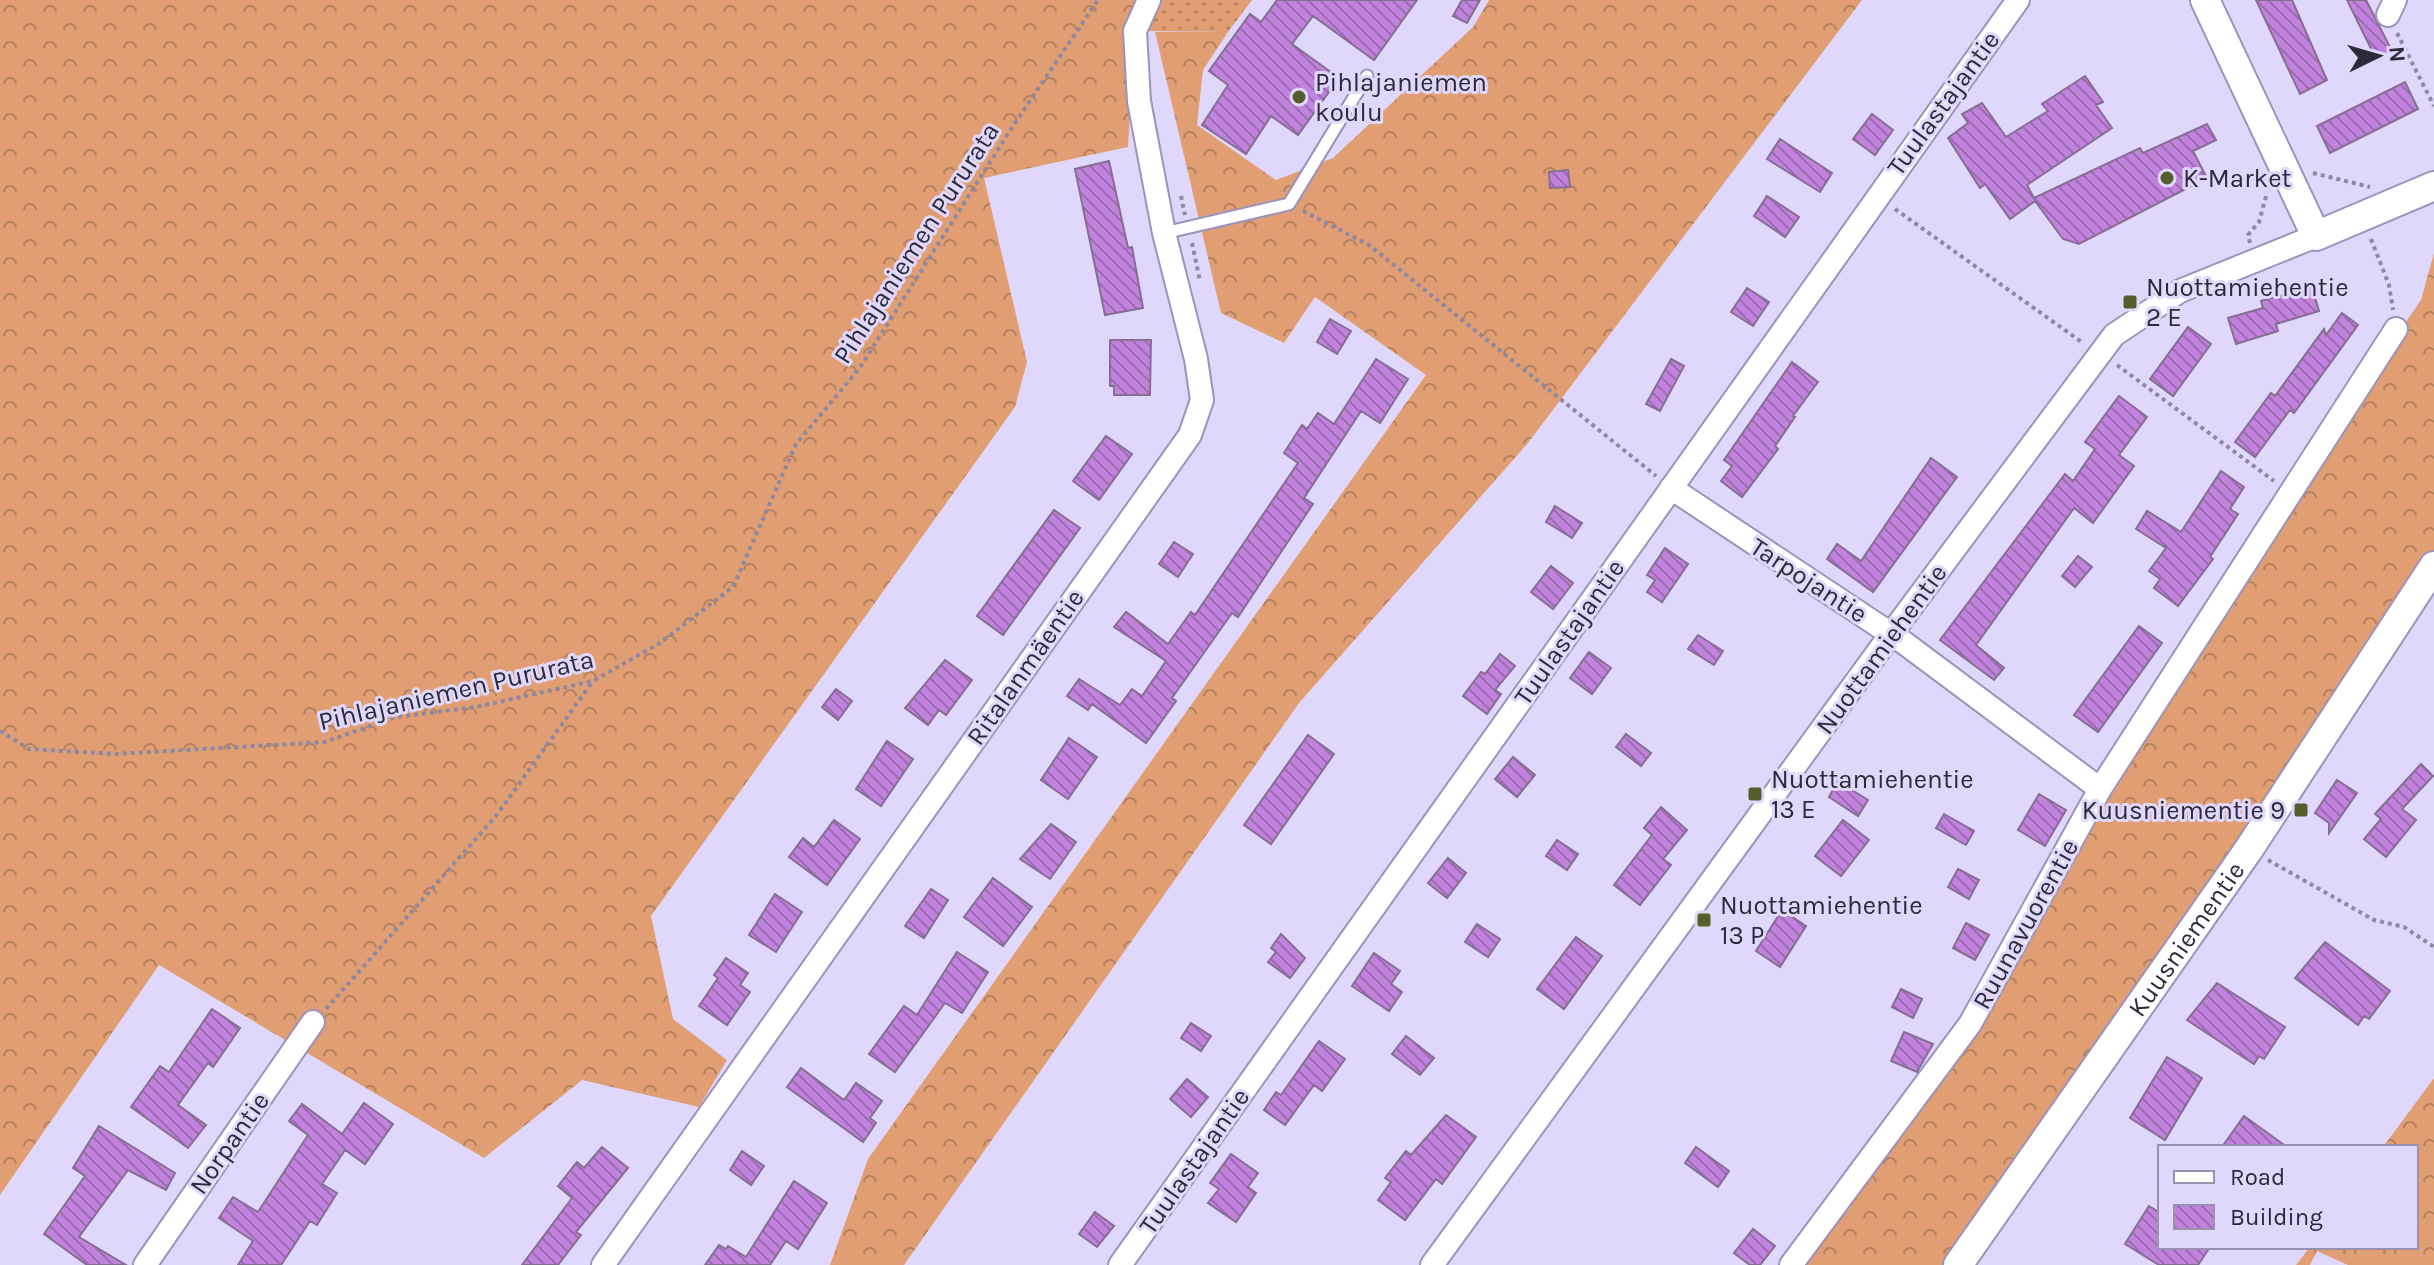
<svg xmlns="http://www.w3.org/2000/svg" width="2434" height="1265" font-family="Karla,sans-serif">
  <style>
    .grass { fill: url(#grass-dots) }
    .forest { fill: url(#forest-crowns) }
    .building { fill: url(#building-back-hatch); stroke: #866e92; stroke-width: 2 }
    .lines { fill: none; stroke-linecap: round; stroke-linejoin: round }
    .service-casing { stroke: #9c93bc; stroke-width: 15 }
    .minor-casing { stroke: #9c93bc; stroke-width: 26 }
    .tertiary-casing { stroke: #9c93bc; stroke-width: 32 }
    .path { stroke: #8e88a3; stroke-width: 4; stroke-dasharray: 4 4; stroke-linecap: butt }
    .service { stroke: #fff; stroke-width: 11 }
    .minor { stroke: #fff; stroke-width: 22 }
    .tertiary { stroke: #fff; stroke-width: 28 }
    .poi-dot { fill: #565c2a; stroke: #e0d8fc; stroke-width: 3 }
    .labels { text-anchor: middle; stroke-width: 6; stroke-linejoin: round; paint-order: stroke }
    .poi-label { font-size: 26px; fill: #2c2939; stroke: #e0d8fc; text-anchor: start }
    .street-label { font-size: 26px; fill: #2c2939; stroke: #e0d8fc }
  </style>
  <defs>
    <pattern id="grass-dots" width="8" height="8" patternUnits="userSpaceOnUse" patternTransform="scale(2)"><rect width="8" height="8" fill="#e09e72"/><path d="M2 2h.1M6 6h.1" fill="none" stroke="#b6815f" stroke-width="1.8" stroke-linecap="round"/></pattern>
    <pattern id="forest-crowns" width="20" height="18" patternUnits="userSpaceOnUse" patternTransform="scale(2)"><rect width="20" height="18" fill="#e09e72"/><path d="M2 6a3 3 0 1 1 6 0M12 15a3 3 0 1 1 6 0" fill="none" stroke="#b6815f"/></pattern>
    <pattern id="building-back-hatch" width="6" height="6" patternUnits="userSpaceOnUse" patternTransform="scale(2)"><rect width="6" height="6" fill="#c183dd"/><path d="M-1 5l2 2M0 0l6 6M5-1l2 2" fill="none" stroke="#9d6bb4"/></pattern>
  </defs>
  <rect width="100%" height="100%" fill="#e0d8fc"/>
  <!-- grass -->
  <path class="grass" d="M 1149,0 L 1252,0 L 1228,32 L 1135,31 Z"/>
  <!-- forest -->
  <path class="forest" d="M 0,0 L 1149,0 L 1135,31 L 1128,147 L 984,178 L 1027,362 L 1015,407 L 651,916 L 673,1019 L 727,1060 L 699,1107 L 582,1080 L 484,1158 L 159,965 L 0,1195 Z
    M 1489,0 L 1862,0 L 1528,443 L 1299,703 L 904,1265 L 830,1265 L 868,1159 L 1426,375 L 1315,297 L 1284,343 L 1221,313 L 1155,32 L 1228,32 L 1203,70 L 1197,125 L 1276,180 L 1333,158 L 1473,27 Z
    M 2434,253 L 2434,566 L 1958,1265 L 1791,1265 L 1970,1024 L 2290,492 L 2421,300 Z
    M 2434,1078 L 2434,1265 L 2348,1265 L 2317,1251 L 2310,1265 L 2296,1265 L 2310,1247 L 2416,1247 L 2416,1147 L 2383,1147 Z"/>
  <!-- building -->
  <path class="building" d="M 1277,0 L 1417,0 L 1374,60 L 1313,16 L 1292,44 L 1339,78 L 1298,135 L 1271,116 L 1246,154 L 1202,125 L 1228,85 L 1209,71 L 1250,14 L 1261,22 Z
    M 1462,0 L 1480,0 L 1467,23 L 1453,16 Z
    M 2256,0 L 2292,0 L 2327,80 L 2300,94 Z
    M 2347,0 L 2366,0 L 2393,53 L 2377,61 Z
    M 2085,76 L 2103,102 L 2096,105 L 2112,128 L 2027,185 L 2034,198 L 2140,148 L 2143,153 L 2207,124 L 2216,140 L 2193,151 L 2207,178 L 2079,244 L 2063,239 L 2035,201 L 2010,219 L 1985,184 L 1980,188 L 1948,138 L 1968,123 L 1962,114 L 1982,103 L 2006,137 L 2048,111 L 2042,104 Z
    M 2405,82 L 2418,109 L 2330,153 L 2317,126 Z
    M 1872,114 L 1893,130 L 1875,155 L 1853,139 Z
    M 1780,139 L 1832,173 L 1820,192 L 1767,159 Z
    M 1109,161 L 1128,248 L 1132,247 L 1143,308 L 1105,315 L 1075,169 Z
    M 1568,170 L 1570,187 L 1550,188 L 1549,172 Z
    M 1767,196 L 1799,217 L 1785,237 L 1754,216 Z
    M 2312,287 L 2319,311 L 2276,324 L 2278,331 L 2236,344 L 2228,318 L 2263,308 L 2261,301 Z
    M 1747,288 L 1769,302 L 1753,326 L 1731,312 Z
    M 2342,313 L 2358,325 L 2294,413 L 2290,410 L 2255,457 L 2235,442 L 2271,393 L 2275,396 L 2324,329 L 2326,335 Z
    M 1330,319 L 1351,331 L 1337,354 L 1317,342 Z
    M 2188,327 L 2211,344 L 2173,396 L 2150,379 Z
    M 1110,340 L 1151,340 L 1150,395 L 1114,395 L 1114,386 L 1110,386 Z
    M 1376,359 L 1408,379 L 1380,423 L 1361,411 L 1304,498 L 1313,504 L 1238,617 L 1232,613 L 1172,698 L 1176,701 L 1146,743 L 1092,704 L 1088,710 L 1067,696 L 1079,679 L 1120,705 L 1132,689 L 1142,696 L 1166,661 L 1114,627 L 1126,612 L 1168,644 L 1191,612 L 1195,615 L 1298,463 L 1284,453 L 1302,425 L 1307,429 L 1318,413 L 1334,424 Z
    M 1671,359 L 1684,366 L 1660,411 L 1646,404 Z
    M 1792,362 L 1818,382 L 1793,416 L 1795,417 L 1775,446 L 1778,449 L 1742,497 L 1721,481 L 1732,466 L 1724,460 Z
    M 2119,396 L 2147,417 L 2119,455 L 2134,466 L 2093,523 L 2074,508 L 1976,645 L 2004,668 L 1994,680 L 1940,640 L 2065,474 L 2073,481 L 2095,449 L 2085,442 Z
    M 1106,436 L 1132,454 L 1099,500 L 1073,481 Z
    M 1931,458 L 1957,477 L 1873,592 L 1827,559 L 1837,544 L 1861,561 Z
    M 2221,471 L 2244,487 L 2230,509 L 2238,514 L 2210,557 L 2213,559 L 2178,606 L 2154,588 L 2160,579 L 2149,571 L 2166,548 L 2136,529 L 2147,511 L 2181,532 Z
    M 1555,506 L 1582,523 L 1572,538 L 1546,522 Z
    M 1054,510 L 1080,528 L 1003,635 L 977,616 Z
    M 1174,542 L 1193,554 L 1178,577 L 1159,564 Z
    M 1665,548 L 1688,564 L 1662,602 L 1647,592 L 1655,580 L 1647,575 Z
    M 2078,556 L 2092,567 L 2075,587 L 2062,576 Z
    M 1551,566 L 1573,583 L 1553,609 L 1531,592 Z
    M 2139,626 L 2162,643 L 2098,732 L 2074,715 Z
    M 1698,635 L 1723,651 L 1714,665 L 1688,649 Z
    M 1589,652 L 1611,668 L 1592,694 L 1570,678 Z
    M 1500,654 L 1515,666 L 1495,690 L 1501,694 L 1487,714 L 1463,696 L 1481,672 L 1485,674 Z
    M 945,660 L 972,680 L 946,715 L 939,710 L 928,725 L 905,708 Z
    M 836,689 L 852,701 L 838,720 L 822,707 Z
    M 1626,734 L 1651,753 L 1641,766 L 1616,747 Z
    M 1308,735 L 1334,754 L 1271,844 L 1244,825 Z
    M 1069,738 L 1097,757 L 1068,799 L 1041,780 Z
    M 887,741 L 913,759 L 881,806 L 856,789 Z
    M 1513,757 L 1535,775 L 1517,797 L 1495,779 Z
    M 2421,764 L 2433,776 L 2402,809 L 2416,820 L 2386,857 L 2364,839 L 2381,819 L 2375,814 Z
    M 2337,780 L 2357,793 L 2329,833 L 2329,823 L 2315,813 Z
    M 1838,781 L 1868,800 L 1858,816 L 1829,797 Z
    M 2039,794 L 2066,810 L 2045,846 L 2018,830 Z
    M 1661,807 L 1687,830 L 1663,859 L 1671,865 L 1640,905 L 1614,885 L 1652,835 L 1644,828 Z
    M 1944,814 L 1974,831 L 1966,845 L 1936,828 Z
    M 834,820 L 860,839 L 827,885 L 789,857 L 803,838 L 814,847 Z
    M 1843,820 L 1869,840 L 1841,876 L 1815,856 Z
    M 1051,824 L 1076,842 L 1050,879 L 1020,859 Z
    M 1557,840 L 1578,854 L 1567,870 L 1546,856 Z
    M 1448,858 L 1466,873 L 1447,898 L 1428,883 Z
    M 1958,869 L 1979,880 L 1969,899 L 1948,887 Z
    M 993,878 L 1032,907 L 1003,946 L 964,917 Z
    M 931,889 L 948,900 L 924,938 L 905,926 Z
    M 775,894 L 802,912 L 776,952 L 749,935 Z
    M 1782,910 L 1806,926 L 1780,967 L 1756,951 Z
    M 1966,923 L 1989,935 L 1975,960 L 1953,948 Z
    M 1477,924 L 1500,939 L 1488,957 L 1465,942 Z
    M 1281,934 L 1305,958 L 1290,978 L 1268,962 L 1276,952 L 1271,948 Z
    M 1576,937 L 1602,956 L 1564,1009 L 1537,989 Z
    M 2325,942 L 2390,991 L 2369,1019 L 2364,1016 L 2358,1025 L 2295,978 Z
    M 957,952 L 988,972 L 962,1013 L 945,1003 L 895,1072 L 869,1054 L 904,1006 L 917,1015 Z
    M 1374,953 L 1400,971 L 1391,984 L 1402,992 L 1389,1011 L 1352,986 Z
    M 726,958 L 748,973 L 740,985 L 750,992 L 727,1025 L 699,1006 L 718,978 L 714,975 Z
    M 2217,983 L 2285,1027 L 2264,1059 L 2259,1056 L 2254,1064 L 2187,1020 Z
    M 1901,989 L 1922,999 L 1913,1018 L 1892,1007 Z
    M 212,1009 L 240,1028 L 213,1067 L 208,1063 L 178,1105 L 206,1125 L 188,1148 L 131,1107 L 160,1066 L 169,1072 Z
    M 1191,1023 L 1211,1036 L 1201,1051 L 1181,1038 Z
    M 1904,1032 L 1933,1044 L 1917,1072 L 1891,1061 Z
    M 1406,1036 L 1434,1058 L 1420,1075 L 1392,1054 Z
    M 1319,1041 L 1345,1059 L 1322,1091 L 1314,1085 L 1285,1125 L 1264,1110 L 1276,1092 L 1281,1095 Z
    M 2167,1057 L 2202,1078 L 2165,1140 L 2130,1118 Z
    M 801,1068 L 844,1100 L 856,1083 L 882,1101 L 870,1118 L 876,1123 L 863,1142 L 787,1087 Z
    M 1187,1079 L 1208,1097 L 1191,1117 L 1170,1099 Z
    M 364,1103 L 393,1124 L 365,1164 L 345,1150 L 322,1184 L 337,1193 L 317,1225 L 310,1221 L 281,1265 L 238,1265 L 253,1241 L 219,1218 L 233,1197 L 258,1212 L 308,1135 L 289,1121 L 302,1104 L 342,1134 Z
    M 1446,1115 L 1476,1137 L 1442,1184 L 1436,1179 L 1405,1220 L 1378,1200 L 1391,1182 L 1385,1178 L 1406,1151 L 1411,1155 Z
    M 2244,1116 L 2287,1147 L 2222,1147 Z
    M 99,1126 L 175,1173 L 166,1190 L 128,1170 L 79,1237 L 126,1265 L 87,1265 L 44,1234 L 85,1176 L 73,1168 Z
    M 602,1147 L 628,1168 L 576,1232 L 581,1235 L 558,1265 L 522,1265 L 572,1198 L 558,1186 L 577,1162 L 584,1168 Z
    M 1696,1147 L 1729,1171 L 1718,1187 L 1685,1163 Z
    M 742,1151 L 764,1166 L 751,1185 L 730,1170 Z
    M 1231,1154 L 1258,1173 L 1248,1187 L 1256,1193 L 1236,1222 L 1208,1203 L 1219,1189 L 1210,1183 Z
    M 794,1181 L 827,1203 L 798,1249 L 786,1241 L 770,1265 L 705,1265 L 719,1245 L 726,1249 L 728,1246 L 746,1257 Z
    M 2149,1206 L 2160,1213 L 2160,1247 L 2210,1247 L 2198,1265 L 2159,1265 L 2125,1244 Z
    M 1095,1212 L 1114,1226 L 1097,1247 L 1079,1234 Z
    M 1753,1229 L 1775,1246 L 1760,1265 L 1750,1265 L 1734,1253 Z"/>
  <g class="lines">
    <!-- service casing -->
    <g class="service-casing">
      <path id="service" d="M 1164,233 L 1289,204 L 1367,76"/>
    </g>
    <!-- minor casing -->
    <g class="minor-casing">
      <path id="minor" d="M 2388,15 L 2395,0
        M 1671,488 L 1903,642 L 2100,789
        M 145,1265 L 313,1022
        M 603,1265 L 1190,435 L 1202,400 L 1196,359 L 1164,233 L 1139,101 L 1135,31 L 1149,0
        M 1120,1265 L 2018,0
        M 1432,1265 L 1891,634 L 2114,335 L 2180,291 L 2316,236
        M 1791,1265 L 1970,1024 L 2100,789 L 2396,329"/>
    </g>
    <!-- tertiary casing -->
    <g class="tertiary-casing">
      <g id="tertiary">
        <path d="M 2205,0 L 2316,236 L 2434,186"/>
        <path id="s1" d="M 1958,1265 L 2249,849 L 2434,566"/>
      </g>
    </g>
    <!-- path -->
    <path class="path" d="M 2397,33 L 2434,106
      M 2313,173 L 2370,187
      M 1181,196 L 1185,215
      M 1895,209 L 2083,343
      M 1303,211 L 1369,245 L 1656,476
      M 2371,239 L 2389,285 L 2393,310
      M 1192,243 L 1200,281
      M 2250,243 L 2248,235 L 2259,222 L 2267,193
      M 2117,365 L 2274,481
      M 0,731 L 29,749 L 115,754 L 325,742 L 396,717 L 476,707 L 593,681 L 660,643 L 733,587 L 796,444 L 859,369 L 1013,126 L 1098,0
      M 2268,860 L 2374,920 L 2404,927 L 2434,947
      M 326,1009 L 496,816 L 593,681"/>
    <!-- service -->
    <use href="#service" class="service"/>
    <!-- minor -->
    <use href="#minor" class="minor"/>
    <!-- tertiary -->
    <use href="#tertiary" class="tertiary"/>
  </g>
  <!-- markers -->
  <g class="poi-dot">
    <circle cx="1299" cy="97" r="8"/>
    <circle cx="2167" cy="178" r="8"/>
    <rect x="2122" y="294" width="16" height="16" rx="4"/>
    <rect x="1747" y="786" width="16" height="16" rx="4"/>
    <rect x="2293" y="802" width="16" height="16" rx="4"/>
    <rect x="1696" y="912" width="16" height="16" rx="4"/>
  </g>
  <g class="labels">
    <!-- poi labels -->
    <g class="poi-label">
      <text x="1315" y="91">Pihlajaniemen<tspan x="1315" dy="30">koulu</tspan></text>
      <text x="2183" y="187">K-Market</text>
      <text x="2146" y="296">Nuottamiehentie<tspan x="2146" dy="30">2 E</tspan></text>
      <text x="1771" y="788">Nuottamiehentie<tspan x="1771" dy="30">13 E</tspan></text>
      <text x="2285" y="819" text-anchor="end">Kuusniementie 9</text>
      <text x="1720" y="914">Nuottamiehentie<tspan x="1720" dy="30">13 P</tspan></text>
    </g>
    <!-- street labels -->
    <g class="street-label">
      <text transform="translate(1943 103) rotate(-54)" y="9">Tuulastajantie</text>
      <text transform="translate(916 243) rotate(-57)" y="9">Pihlajaniemen Pururata</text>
      <text transform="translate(1809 580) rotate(33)" y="9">Tarpojantie</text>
      <text transform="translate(1569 632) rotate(-55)" y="9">Tuulastajantie</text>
      <text transform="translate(1881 649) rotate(-54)" y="9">Nuottamiehentie</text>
      <text transform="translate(1025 667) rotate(-55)" y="9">Ritalanmäentie</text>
      <text transform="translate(456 690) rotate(-13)" y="9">Pihlajaniemen Pururata</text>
      <text transform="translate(2025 924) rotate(-61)" y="9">Ruunavuorentie</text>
      <text dy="9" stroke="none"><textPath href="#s1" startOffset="398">Kuusniementie</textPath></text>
      <text transform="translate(229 1143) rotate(-55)" y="9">Norpantie</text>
      <text transform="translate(1194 1161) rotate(-55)" y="9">Tuulastajantie</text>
    </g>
  </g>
  <!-- legend -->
  <rect x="2158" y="1145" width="260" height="104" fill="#e0d8fc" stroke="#9892ae" stroke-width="2"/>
  <rect x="2174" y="1171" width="40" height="12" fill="#ffffff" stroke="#9892ae" stroke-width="2"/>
  <text x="2230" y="1185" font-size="24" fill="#2c2939">Road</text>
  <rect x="2174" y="1205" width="40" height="24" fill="url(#building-back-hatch)" stroke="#9892ae" stroke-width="2"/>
  <text x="2230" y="1225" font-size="24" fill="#2c2939">Building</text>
  <!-- north arrow -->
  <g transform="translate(2378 56) rotate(85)" stroke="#e0d8fc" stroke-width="6" paint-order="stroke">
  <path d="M0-6L14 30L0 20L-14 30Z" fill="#2c2939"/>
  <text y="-12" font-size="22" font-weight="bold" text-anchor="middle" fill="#2c2939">N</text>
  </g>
</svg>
